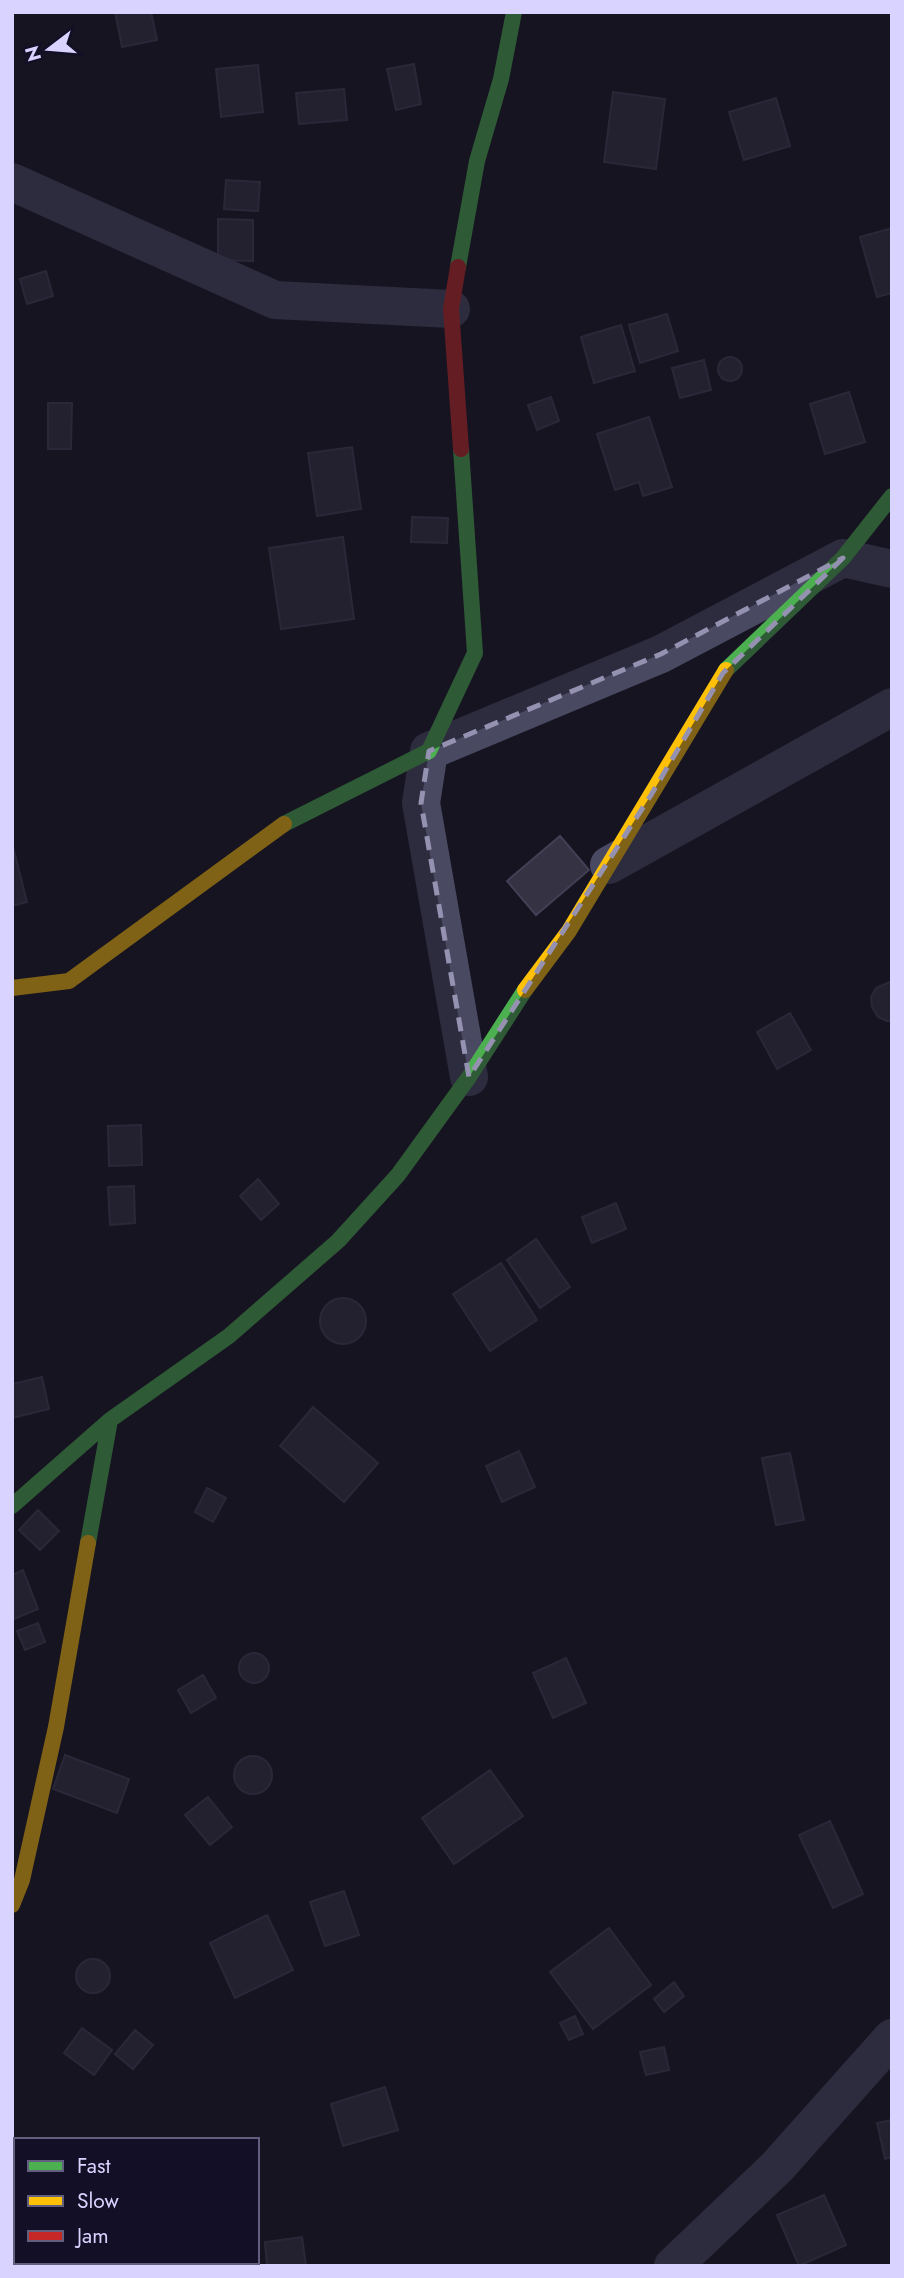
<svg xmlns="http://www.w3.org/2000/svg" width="904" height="2278" font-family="Jost,sans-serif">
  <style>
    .building { fill: #343243; stroke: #433f54; stroke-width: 2 }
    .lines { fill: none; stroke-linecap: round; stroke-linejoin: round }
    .street { stroke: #4a4962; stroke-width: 38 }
    .fast { stroke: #4caf50; stroke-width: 16 }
    .slow { stroke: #ffc107; stroke-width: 16 }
    .jam { stroke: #c62828; stroke-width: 16 }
    .marked { fill: none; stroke: #9591b1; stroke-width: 5; stroke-dasharray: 14 9; stroke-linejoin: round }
  </style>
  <rect width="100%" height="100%" fill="#161421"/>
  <!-- building -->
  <path class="building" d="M 115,12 L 151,12 L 157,40 L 122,47 Z
    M 414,64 L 421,104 L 396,110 L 387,69 Z
    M 258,65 L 263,112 L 221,117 L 216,69 Z
    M 344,89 L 347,120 L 299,124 L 296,93 Z
    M 613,92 L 665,99 L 656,169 L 604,162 Z
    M 776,98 L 790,146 L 744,160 L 729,112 Z
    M 226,180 L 260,182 L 258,211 L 224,209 Z
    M 218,219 L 253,220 L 253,261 L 218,260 Z
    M 892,228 L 892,293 L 877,297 L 860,237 Z
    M 46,271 L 53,296 L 27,304 L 20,279 Z
    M 667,314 L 678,351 L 640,363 L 629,325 Z
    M 621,325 L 635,371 L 594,383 L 581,337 Z
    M718 369a12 12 0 1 1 24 0a12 12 0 1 1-24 0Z
    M 704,360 L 711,390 L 680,398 L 672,368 Z
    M 849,392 L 865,442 L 825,454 L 810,404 Z
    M 551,397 L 559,421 L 537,430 L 528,405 Z
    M 48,403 L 72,403 L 71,449 L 48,449 Z
    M 649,417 L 672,487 L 643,496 L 639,482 L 615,490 L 597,434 Z
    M 352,447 L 361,509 L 317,516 L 308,453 Z
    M 412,517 L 448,518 L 447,543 L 411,542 Z
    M 343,537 L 354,619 L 281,629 L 269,548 Z
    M 560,836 L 589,870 L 536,915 L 507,881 Z
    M 13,847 L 27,902 L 12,906 L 12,847 Z
    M 892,981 L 892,1021 L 887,1021 L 878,1017 L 872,1007 L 871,997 L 876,988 Z
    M 790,1013 L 811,1050 L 777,1069 L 757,1032 Z
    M 141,1125 L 142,1165 L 109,1166 L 108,1126 Z
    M 258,1179 L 279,1204 L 261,1220 L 240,1196 Z
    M 134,1186 L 135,1223 L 110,1225 L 108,1187 Z
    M 616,1203 L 626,1229 L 592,1243 L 582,1217 Z
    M 536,1239 L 570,1287 L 540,1308 L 507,1260 Z
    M 501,1263 L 537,1320 L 490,1351 L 453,1294 Z
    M320 1321a23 23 0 1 1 46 0a23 23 0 1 1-46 0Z
    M 42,1377 L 49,1409 L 12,1418 L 12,1384 Z
    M 313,1407 L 378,1463 L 344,1502 L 280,1446 Z
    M 519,1451 L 535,1487 L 502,1502 L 486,1466 Z
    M 790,1453 L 804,1520 L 776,1525 L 762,1458 Z
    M 207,1488 L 226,1498 L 213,1522 L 195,1512 Z
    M 38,1510 L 59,1531 L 40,1550 L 19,1530 Z
    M 23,1570 L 38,1609 L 14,1619 L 12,1575 Z
    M 38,1623 L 45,1642 L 25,1650 L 17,1631 Z
    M239 1668a15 15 0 1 1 30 0a15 15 0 1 1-30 0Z
    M 566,1658 L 586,1703 L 553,1718 L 533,1673 Z
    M 203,1675 L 216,1698 L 191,1713 L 178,1690 Z
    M 65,1755 L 129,1779 L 117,1813 L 53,1789 Z
    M234 1775a19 19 0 1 1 38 0a19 19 0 1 1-38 0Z
    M 490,1770 L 523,1816 L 454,1864 L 422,1818 Z
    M 208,1797 L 232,1827 L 210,1845 L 185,1815 Z
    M 830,1821 L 863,1894 L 833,1908 L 799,1835 Z
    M 344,1891 L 359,1935 L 325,1946 L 310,1902 Z
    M 267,1915 L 293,1970 L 235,1998 L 210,1943 Z
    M 609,1928 L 651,1985 L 593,2029 L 550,1972 Z
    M76 1976a17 17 0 1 1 34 0a17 17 0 1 1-34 0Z
    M 674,1982 L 684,1996 L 664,2012 L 654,1999 Z
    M 575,2016 L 583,2034 L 569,2040 L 560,2023 Z
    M 82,2028 L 112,2050 L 94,2075 L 64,2053 Z
    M 135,2030 L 153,2045 L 133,2069 L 115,2054 Z
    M 664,2047 L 669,2070 L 646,2075 L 640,2052 Z
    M 385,2087 L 398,2130 L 343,2146 L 331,2104 Z
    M 892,2120 L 892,2157 L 885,2159 L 877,2123 Z
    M 824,2195 L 846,2245 L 799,2266 L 777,2215 Z
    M 302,2237 L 306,2266 L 267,2266 L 265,2242 Z"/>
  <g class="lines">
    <!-- street -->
    <path class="street" d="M 12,182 L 275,300 L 451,309
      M 609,865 L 892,707
      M 469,1077 L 421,803 L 429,751 L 661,654 L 843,558 L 892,569
      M 673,2266 L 777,2167 L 892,2038"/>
    <!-- fast -->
    <path class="fast" d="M 458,267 L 477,161 L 501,79 L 514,12
      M 726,670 L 843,558 L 892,496
      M 284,824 L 429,751 L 475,653 L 461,449
      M 12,1506 L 110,1420 L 229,1336 L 338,1241 L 398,1175 L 469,1077 L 525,990
      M 88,1543 L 110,1420"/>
    <!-- slow -->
    <path class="slow" d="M 12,988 L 69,981 L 284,824
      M 525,990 L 569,931 L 726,670
      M 12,1905 L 22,1880 L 56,1727 L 88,1543"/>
    <!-- jam -->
    <path class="jam" d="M 458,267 L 451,309 L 461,449"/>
  </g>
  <!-- marked area -->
  <path d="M0 0H904V2278H0ZM 843,558 L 723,673 L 651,795 L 469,1077 L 421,803 L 429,751 L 661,654 Z" fill="#161421" fill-opacity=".55" fill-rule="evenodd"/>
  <path class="marked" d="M 843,558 L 723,673 L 651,795 L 469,1077 L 421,803 L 429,751 L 661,654 Z"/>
  <!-- border -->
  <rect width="904" height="2278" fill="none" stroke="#d9d4ff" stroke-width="28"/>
  <!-- legend -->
  <rect x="14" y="2138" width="245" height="126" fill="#130f26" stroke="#625e7d" stroke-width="2"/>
  <rect x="28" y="2161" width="35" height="10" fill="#4caf50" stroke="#625e7d" stroke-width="2"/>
  <text x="77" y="2173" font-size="21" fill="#d9d4ff">Fast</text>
  <rect x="28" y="2196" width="35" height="10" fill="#ffc107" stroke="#625e7d" stroke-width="2"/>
  <text x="77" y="2208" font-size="21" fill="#d9d4ff">Slow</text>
  <rect x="28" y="2231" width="35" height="10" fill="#c62828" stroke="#625e7d" stroke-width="2"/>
  <text x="77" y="2243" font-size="21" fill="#d9d4ff">Jam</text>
  <!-- north arrow -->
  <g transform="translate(49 49) rotate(254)" stroke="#130f26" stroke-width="5" paint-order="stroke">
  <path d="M0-5L12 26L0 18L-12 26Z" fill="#d9d4ff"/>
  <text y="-10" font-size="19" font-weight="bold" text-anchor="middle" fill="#d9d4ff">N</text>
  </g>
</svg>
